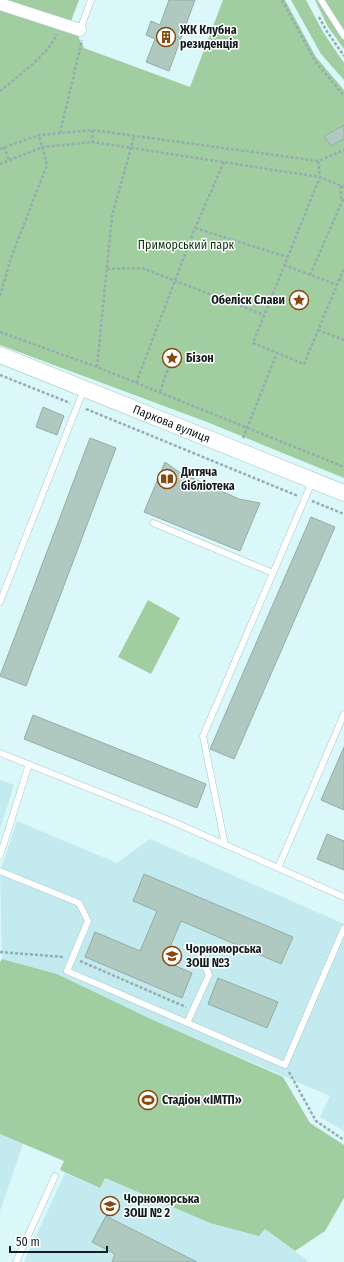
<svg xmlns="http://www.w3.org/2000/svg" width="344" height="1262" font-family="'Fira Sans Condensed',sans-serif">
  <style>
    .built { fill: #c3eaee }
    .green { fill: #a1cea1 }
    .building { fill: #afc9c1; stroke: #94ada5 }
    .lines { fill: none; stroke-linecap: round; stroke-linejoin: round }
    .lane-casing { stroke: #aac6c9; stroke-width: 7 }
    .street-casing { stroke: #aac6c9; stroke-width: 13 }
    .secondary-casing { stroke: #aac6c9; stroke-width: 17 }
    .path { stroke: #96acaf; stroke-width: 2.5; stroke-dasharray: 3 2; stroke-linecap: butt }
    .lane { stroke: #fff; stroke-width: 6 }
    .street { stroke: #fff; stroke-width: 12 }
    .secondary { stroke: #fff; stroke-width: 16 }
    .labels { text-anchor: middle; stroke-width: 3; stroke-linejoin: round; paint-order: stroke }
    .poi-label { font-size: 12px; font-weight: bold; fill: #141e1f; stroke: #fff; text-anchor: start }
    .park-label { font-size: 12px; fill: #09340f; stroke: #fff }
    .street-label { font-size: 12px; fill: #141e1f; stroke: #fff }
  </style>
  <rect width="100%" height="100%" fill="#daf7fa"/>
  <!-- built -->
  <path class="built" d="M 0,780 L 14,785 L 0,829 Z
    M 17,821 L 117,863 L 150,839 L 344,924 L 344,1131 L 320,1117 L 330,1096 L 153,1020 L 57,974 L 2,959 L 0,872 Z
    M 0,1134 L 23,1144 L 0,1211 Z
    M 65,1173 L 100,1188 L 104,1178 L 210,1223 L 265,1229 L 309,1262 L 24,1262 Z"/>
  <!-- green -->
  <path class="green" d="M 5,0 L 79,0 L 71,21 Z
    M 223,0 L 285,0 L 316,57 L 344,90 L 344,478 L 207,422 L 0,345 L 0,9 L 77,34 L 84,48 L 190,87 Z
    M 291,0 L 306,0 L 323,32 L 344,63 L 344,80 L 321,54 Z
    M 315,0 L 344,0 L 344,49 L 328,27 Z
    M 148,600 L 180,618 L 151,674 L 118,657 Z
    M 2,959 L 57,974 L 153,1020 L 283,1077 L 310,1123 L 344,1145 L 344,1198 L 325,1231 L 295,1251 L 265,1229 L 259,1236 L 210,1223 L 105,1178 L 100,1188 L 60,1170 L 64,1161 L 0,1134 L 0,962 Z"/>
  <!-- building -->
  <path class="building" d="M 169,0 L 195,0 L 169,71 L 146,62 L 155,39 L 146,35 L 151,21 L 160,25 Z
    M 344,125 L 344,139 L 331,146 L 324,136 Z
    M 43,407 L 64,416 L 57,435 L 36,427 Z
    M 90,438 L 116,448 L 26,686 L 0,676 Z
    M 165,462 L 179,472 L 239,499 L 260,503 L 240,551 L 144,512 Z
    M 311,517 L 335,527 L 234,759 L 210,749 Z
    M 33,715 L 206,784 L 197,808 L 24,739 Z
    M 344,747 L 344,810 L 321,800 Z
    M 327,834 L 344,841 L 344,870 L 317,859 Z
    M 144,874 L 293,937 L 281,964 L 181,921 L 164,961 L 192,973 L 182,998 L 85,957 L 95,932 L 140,951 L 157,911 L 133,901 Z
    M 218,978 L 278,1002 L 267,1028 L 208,1004 Z
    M 106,1216 L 197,1262 L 112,1262 L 115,1254 L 92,1242 Z"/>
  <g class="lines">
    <!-- lane casing -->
    <g class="lane-casing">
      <path id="lane" d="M 321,0 L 344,36
        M 80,30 L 91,0
        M 153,523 L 273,573
        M 0,602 L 84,389
        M 0,753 L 169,820 L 344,897
        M 225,845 L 203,736 L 312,482
        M 0,856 L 29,764
        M 278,868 L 344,714
        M 0,871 L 79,903 L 88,921 L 67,971 L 285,1065 L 344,928
        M 186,947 L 199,952 L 209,975 L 187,1023
        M 16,1262 L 55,1176"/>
    </g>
    <!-- street casing -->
    <g class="street-casing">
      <path id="street" d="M 0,4 L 80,30"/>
    </g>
    <!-- secondary casing -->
    <g class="secondary-casing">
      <g id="secondary">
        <path id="s1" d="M 0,355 L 344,493"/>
      </g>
    </g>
    <!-- path -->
    <path class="path" d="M 282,0 L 315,61 L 344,96
      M 319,17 L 326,30 L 344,56
      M 0,91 C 18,76 48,55 57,34
      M 92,130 L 93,142
      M 60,133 L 82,40
      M 4,147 L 9,160
      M 0,149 L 39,135 L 92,130 L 318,161 L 344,150
      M 318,161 L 320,177 L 253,343 L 304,364 L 344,268
      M 0,164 L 43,147 L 93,142 L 320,177 L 344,187
      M 341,186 L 341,200
      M 195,228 L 287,257
      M 284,265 L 337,285
      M 107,269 L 142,268 L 264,315
      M 310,275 L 344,197
      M 339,279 L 344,281
      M 0,296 L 11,258 L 47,165 L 39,135
      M 318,330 L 344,340
      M 0,332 L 97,367 L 344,467
      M 97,367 L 112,216 L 134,137
      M 0,375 L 70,403
      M 136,383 L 195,228 L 224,162
      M 160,392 L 171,360
      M 86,409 L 298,496
      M 243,438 L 277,353
      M 312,501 L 344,514
      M 0,952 L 64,957
      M 80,961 L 186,1007
      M 289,1072 L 316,1121 L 344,1140"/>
    <!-- lane -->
    <use href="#lane" class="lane"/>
    <!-- street -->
    <use href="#street" class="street"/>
    <!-- secondary -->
    <use href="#secondary" class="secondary"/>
  </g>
  <!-- icons -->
  <defs>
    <g id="building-ring" transform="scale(1)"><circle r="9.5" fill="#fff" stroke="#87480e" stroke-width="1.5"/><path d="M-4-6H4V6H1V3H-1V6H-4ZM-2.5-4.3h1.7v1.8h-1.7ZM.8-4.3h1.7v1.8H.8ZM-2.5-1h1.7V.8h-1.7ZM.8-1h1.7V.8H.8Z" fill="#87480e"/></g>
    <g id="sight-ring" transform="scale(1)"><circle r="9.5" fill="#fff" stroke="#87480e" stroke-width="1.5"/><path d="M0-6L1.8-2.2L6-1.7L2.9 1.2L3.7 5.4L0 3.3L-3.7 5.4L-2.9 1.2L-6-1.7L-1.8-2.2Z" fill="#87480e"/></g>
    <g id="library-ring" transform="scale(1)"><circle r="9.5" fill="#fff" stroke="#87480e" stroke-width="1.5"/><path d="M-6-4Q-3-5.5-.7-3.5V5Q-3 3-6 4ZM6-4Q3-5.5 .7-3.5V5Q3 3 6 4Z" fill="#87480e"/></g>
    <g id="school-ring" transform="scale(1)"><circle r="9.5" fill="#fff" stroke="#87480e" stroke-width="1.5"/><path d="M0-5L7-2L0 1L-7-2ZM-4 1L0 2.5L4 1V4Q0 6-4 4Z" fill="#87480e"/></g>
    <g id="stadium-ring" transform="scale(1)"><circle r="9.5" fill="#fff" stroke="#87480e" stroke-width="1.5"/><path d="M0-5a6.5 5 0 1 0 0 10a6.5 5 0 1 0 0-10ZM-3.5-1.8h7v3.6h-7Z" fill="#87480e"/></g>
  </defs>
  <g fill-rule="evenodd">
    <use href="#building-ring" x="166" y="37"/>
    <use href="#sight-ring" x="299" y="300"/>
    <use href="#sight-ring" x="172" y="358"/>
    <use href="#library-ring" x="167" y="479"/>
    <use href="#school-ring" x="172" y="956"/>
    <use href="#stadium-ring" x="148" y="1100"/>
    <use href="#school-ring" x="110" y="1206"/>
  </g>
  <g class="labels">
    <!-- poi labels -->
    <g class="poi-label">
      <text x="180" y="34">ЖК Клубна<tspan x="180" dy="14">резиденція</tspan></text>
      <text x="285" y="304" text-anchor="end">Обеліск Cлави</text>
      <text x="186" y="362">Бізон</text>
      <text x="181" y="476">Дитяча<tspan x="181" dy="14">бібліотека</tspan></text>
      <text x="186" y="953">Чорноморська<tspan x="186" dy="14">ЗОШ №3</tspan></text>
      <text x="162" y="1104">Стадіон «ІМТП»</text>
      <text x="124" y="1203">Чорноморська<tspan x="124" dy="14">ЗОШ № 2</tspan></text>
    </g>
    <!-- park labels -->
    <g class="park-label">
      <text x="186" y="249">Приморський парк</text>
    </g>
    <!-- street labels -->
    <g class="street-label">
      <text dy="4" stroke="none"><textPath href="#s1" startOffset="185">Паркова вулиця</textPath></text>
    </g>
  </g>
  <!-- scale -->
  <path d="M10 1246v6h97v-6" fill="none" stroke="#141e1f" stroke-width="2"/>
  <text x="16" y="1246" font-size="12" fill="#141e1f" stroke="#ffffff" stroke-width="3" paint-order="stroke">50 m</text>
</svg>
